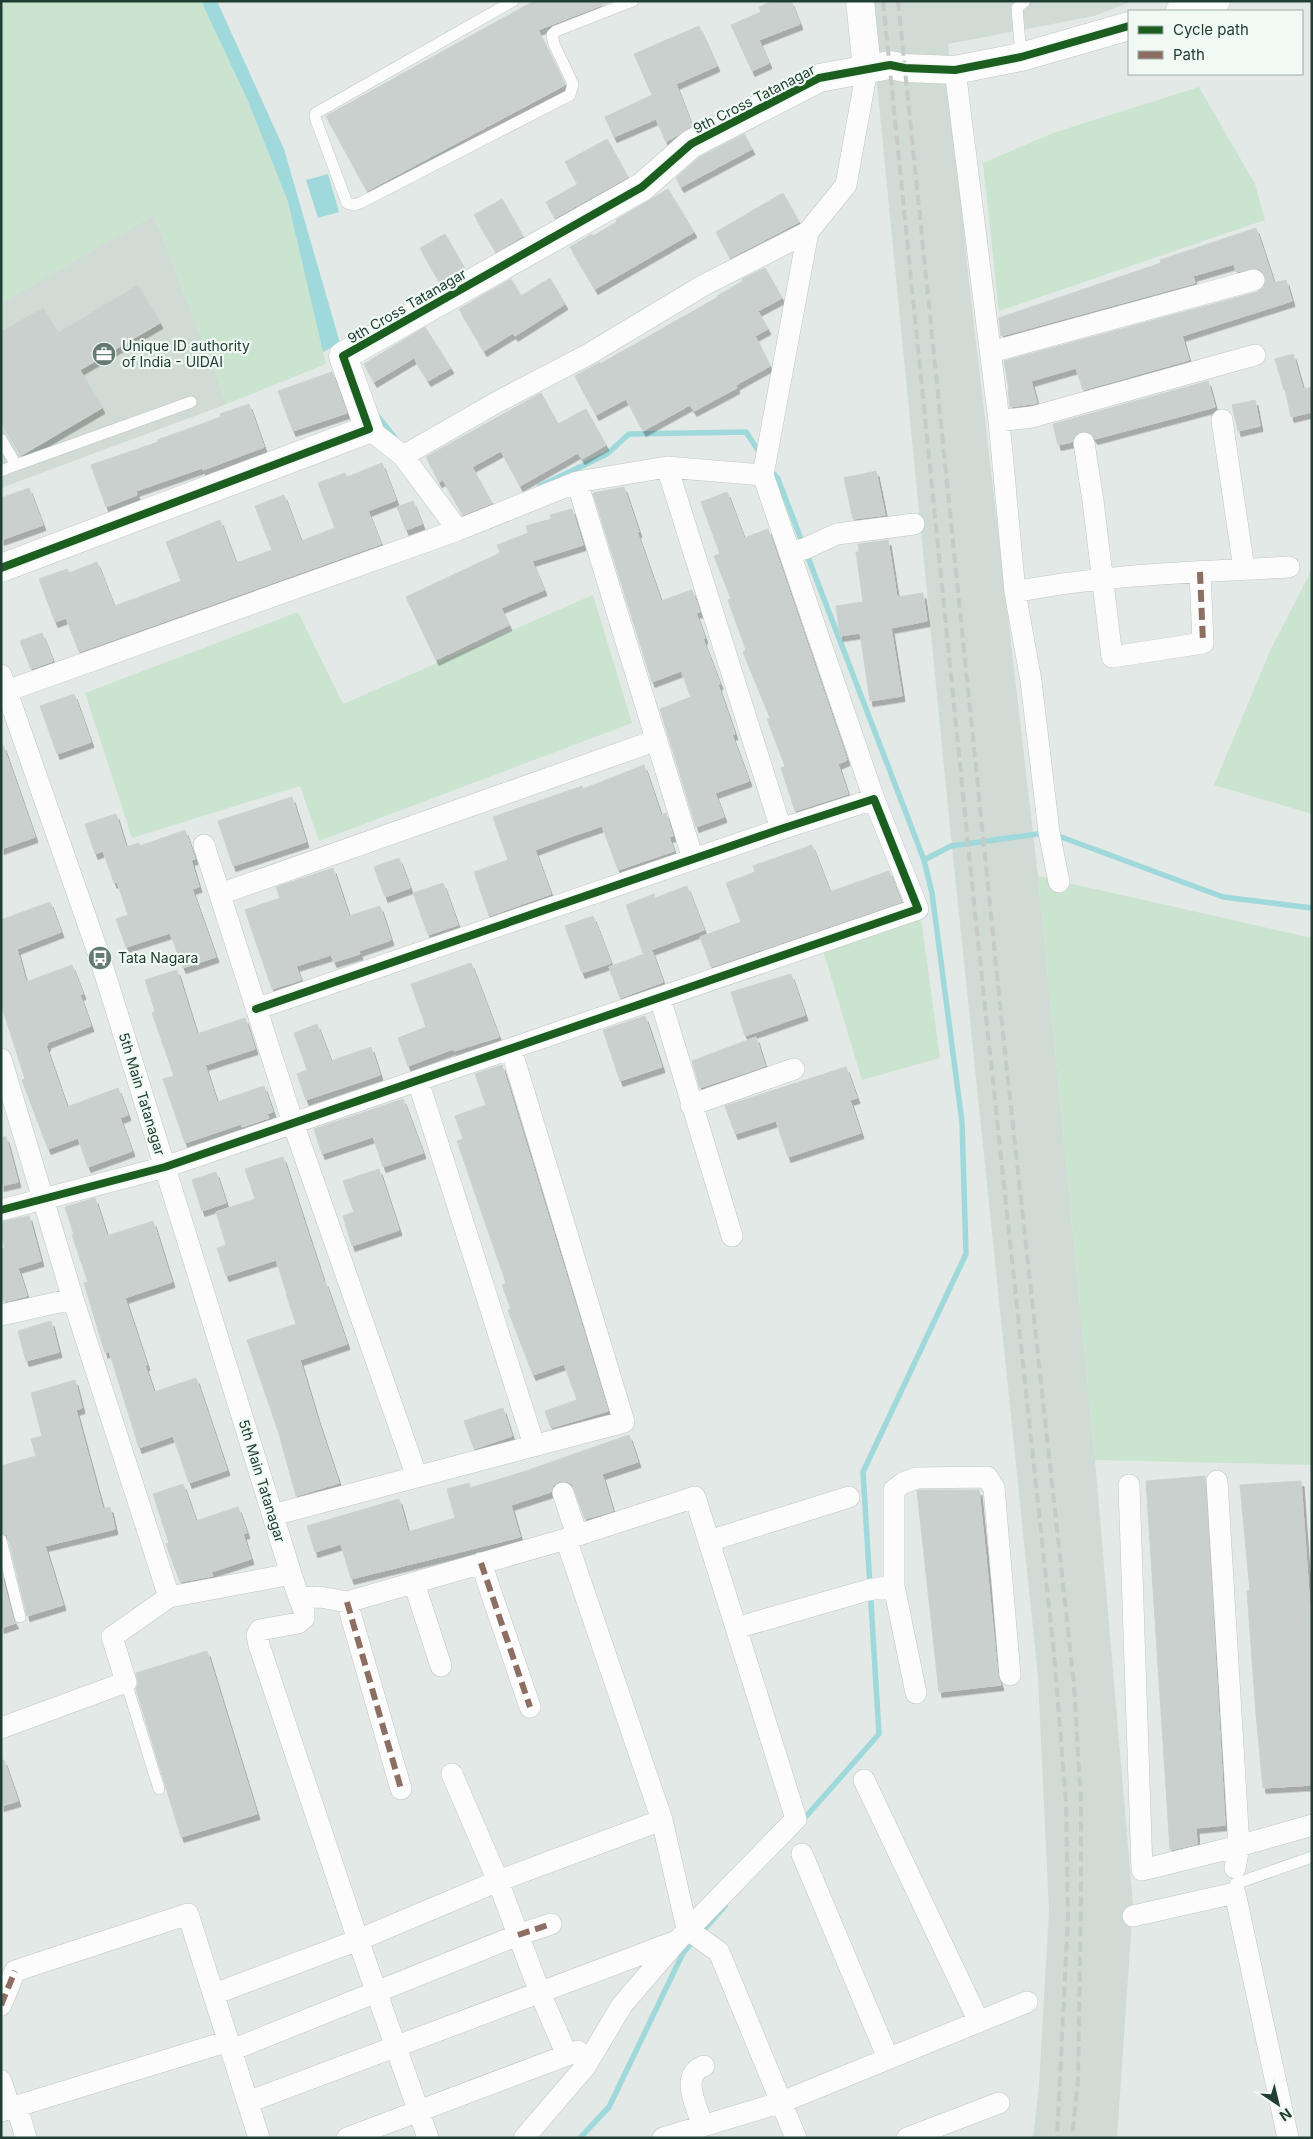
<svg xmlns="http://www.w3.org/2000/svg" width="1313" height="2139" font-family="Inter,sans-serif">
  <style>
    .built { fill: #d0dbd5 }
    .green { fill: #cbe4d0 }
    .water { fill: #a0d9db }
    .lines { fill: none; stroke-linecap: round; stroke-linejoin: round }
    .stream { stroke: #a0d9db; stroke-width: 5.5 }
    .building { fill: #cad0cd; stroke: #cbd2cf; filter: url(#shadow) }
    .lane-casing { stroke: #c0c6c3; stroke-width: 12 }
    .street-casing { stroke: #c0c6c3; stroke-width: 22 }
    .secondary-casing { stroke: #bfc7c3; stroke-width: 29 }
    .lane { stroke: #fbfcfb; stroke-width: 11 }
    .street { stroke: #fbfcfb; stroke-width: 21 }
    .secondary { stroke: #fbfcfb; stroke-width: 28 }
    .rail { stroke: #c6cbc9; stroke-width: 4; stroke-dasharray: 10 5; stroke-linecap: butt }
    .quiet { stroke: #8d6e63; stroke-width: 6; stroke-dasharray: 12 6; stroke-linecap: butt }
    .cycleway-casing { stroke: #f1f9f4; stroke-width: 11 }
    .cycleway { stroke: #1b5e20; stroke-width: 8 }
    .labels { text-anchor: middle; stroke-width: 4.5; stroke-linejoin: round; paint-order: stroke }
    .street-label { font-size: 14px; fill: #203e33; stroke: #f1f9f4 }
    .poi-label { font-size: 14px; fill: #203e33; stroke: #f1f9f4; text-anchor: start }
  </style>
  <defs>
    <filter id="shadow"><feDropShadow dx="3" dy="5.5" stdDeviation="0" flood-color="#0004"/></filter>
  </defs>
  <rect width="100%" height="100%" fill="#e3e9e6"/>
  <!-- built -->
  <path class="built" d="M 873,1 L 1133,1 L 1094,16 L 948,44 L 967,264 L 1038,876 L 1095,1460 L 1133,1905 L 1117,2138 L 1033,2138 L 1039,2086 L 1049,1911 L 1038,1677 L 950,827 L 877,84 L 878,48 Z
    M 154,215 L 227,404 L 1,488 L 1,303 Z"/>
  <!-- green -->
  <path class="green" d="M 1,1 L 201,1 L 247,99 L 288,202 L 326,364 L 227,404 L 154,215 L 1,303 Z
    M 1199,87 L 1255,184 L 1265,220 L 999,311 L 983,163 L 1053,133 Z
    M 1312,569 L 1312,814 L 1214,785 L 1270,651 Z
    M 593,595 L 632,723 L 319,841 L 300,786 L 132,838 L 85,693 L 298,612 L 343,704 Z
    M 1038,876 L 1312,938 L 1312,1465 L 1095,1460 Z
    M 921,918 L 940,1058 L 862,1080 L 823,950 Z"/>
  <!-- water -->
  <path class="water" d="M 201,1 L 217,1 L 284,149 L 340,343 L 323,352 L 288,202 L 247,99 Z
    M 328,174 L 339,212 L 318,218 L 306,180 Z"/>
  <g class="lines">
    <!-- stream -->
    <path class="stream" d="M 376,414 L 395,438
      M 770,469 L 778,479 L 924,860 L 932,893 L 962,1122 L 966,1254 L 863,1472 L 879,1734 L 802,1821
      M 540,486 L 607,454 L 629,434 L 746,432 L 761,455
      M 1056,835 L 1223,897 L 1312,908
      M 924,860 L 951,846 L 1044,833
      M 580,2138 L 609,2107 L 683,1953 L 725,1906"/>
  </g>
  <!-- building -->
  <path class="building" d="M 534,1 L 612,1 L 538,30 L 565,85 L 367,191 L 326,116 Z
    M 773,1 L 791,1 L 800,24 L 759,40 L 769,63 L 752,71 L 731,25 L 761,12 L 759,7 Z
    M 699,26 L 717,66 L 676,84 L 692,126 L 666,142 L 656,119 L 614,137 L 605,117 L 652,95 L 634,54 Z
    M 744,134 L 752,149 L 681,187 L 676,178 L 700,157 Z
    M 607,139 L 628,177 L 555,218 L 546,202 L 578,184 L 565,162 Z
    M 668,189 L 694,232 L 595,289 L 570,247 L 592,234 L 593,236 L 617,222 L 616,220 Z
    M 783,193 L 799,222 L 730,258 L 716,232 Z
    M 502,199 L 523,236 L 496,252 L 474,215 Z
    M 1256,228 L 1274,283 L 1286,280 L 1292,301 L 1182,336 L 1189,360 L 1083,390 L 1076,368 L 1031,381 L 1037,403 L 1010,407 L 1008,390 L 1009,389 L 1004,361 L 1257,292 L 1263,288 L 1266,277 L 1262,271 L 1257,268 L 1236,272 L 1234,264 L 1193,276 L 1195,283 L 1001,336 L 999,318 L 1161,263 L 1160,260 Z
    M 445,234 L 465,269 L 440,283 L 420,248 Z
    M 765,268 L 782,298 L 758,311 L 768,329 L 755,336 L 770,366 L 736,385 L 737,388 L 694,411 L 690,405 L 643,431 L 626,399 L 596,415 L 575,376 L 600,362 L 600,364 L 718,297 L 717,296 L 743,281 L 742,279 Z
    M 550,278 L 565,304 L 515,336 L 513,333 L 484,351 L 459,309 L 511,279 L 521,296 Z
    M 138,285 L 160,323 L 80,370 L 102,408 L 22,455 L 1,420 L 1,332 L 43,308 L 58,333 Z
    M 425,327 L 451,368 L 428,381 L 414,358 L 374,382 L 364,364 Z
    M 1293,354 L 1303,389 L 1312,387 L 1312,412 L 1291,417 L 1285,389 L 1284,390 L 1275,359 Z
    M 332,372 L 347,413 L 293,431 L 278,391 Z
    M 1208,381 L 1215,407 L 1095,439 L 1089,432 L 1082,431 L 1076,434 L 1072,442 L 1058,445 L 1053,424 Z
    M 541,393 L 558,424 L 586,409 L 606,445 L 582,459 L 578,453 L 520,486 L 501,451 L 472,467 L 492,503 L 463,515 L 443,480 L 439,482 L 426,457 Z
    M 1255,400 L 1260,426 L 1238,431 L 1232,405 Z
    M 249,404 L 264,447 L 203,470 L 202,468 L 136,491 L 137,495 L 106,507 L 91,465 L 158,442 L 157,440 L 221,417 L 220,414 Z
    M 382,463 L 396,500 L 368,511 L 381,544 L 79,652 L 66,618 L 55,622 L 39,579 L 67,569 L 69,573 L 97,562 L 114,606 L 134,599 L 181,581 L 166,542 L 220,520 L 236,563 L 272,550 L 255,506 L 284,495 L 301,541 L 335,528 L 318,483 L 345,473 L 347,477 Z
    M 876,471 L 885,515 L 853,519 L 844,478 Z
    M 624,487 L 639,532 L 637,532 L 661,601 L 692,590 L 700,612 L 696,613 L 705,638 L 703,639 L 720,684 L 718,685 L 735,734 L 732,735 L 749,781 L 715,793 L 724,817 L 696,827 L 660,709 L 691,697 L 681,671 L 652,682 L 593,493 Z
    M 29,488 L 43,525 L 1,540 L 1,498 Z
    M 727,492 L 744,538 L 768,529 L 847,760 L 838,764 L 848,794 L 795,811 L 781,768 L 785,766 L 767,719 L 770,718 L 743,652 L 746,650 L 728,600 L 731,599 L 714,556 L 720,554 L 701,502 Z
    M 413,501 L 422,524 L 406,530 L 397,507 Z
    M 572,509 L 583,545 L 532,561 L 544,590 L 501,608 L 509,625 L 436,660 L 406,597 L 500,553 L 497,545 L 528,533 L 526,526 L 551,519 L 550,515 Z
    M 888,540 L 897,597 L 923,593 L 927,621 L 891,628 L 902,696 L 870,701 L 860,633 L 840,636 L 836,606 L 863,602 L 856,552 L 859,552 L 858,544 Z
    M 42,633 L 53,661 L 31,669 L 20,641 Z
    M 74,694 L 91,742 L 57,754 L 40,706 Z
    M 1,745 L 3,745 L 35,837 L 1,849 Z
    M 644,765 L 661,815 L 666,813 L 673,836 L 669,837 L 674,851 L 618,870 L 602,826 L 567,838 L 535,850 L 551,894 L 489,916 L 474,872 L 508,860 L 493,817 L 582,786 L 583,789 Z
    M 292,797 L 306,842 L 233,866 L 218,821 Z
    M 116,814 L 126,847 L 139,843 L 140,846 L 185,830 L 195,859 L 191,860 L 199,887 L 192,889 L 216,957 L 183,968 L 170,933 L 126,947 L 116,919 L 128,915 L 117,882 L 114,883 L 103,851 L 95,854 L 85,824 Z
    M 812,845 L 830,892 L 889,871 L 901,902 L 711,967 L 700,937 L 741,922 L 726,883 L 755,872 L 753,866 Z
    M 399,858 L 410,888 L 385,897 L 374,867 Z
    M 333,868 L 349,916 L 380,906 L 391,940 L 359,951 L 360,954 L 334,962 L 331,955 L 296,966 L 301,980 L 272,989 L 245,910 L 280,898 L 276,887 Z
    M 443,883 L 458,925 L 428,935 L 413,893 Z
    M 687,886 L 704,930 L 643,953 L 626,905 L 654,894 L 655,898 Z
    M 50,902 L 61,932 L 17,949 L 26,982 L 72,965 L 83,994 L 80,995 L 91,1026 L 47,1043 L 48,1045 L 46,1046 L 67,1107 L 118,1088 L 128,1115 L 120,1118 L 132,1151 L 88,1167 L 78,1138 L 48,1149 L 22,1080 L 25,1079 L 1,1004 L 1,920 Z
    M 593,916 L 611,963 L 582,973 L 565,926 Z
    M 652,951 L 663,982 L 620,998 L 609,967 Z
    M 471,963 L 499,1037 L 454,1051 L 453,1049 L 408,1066 L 398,1038 L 426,1027 L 411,984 Z
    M 177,970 L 197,1034 L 245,1018 L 255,1049 L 205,1065 L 217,1102 L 264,1086 L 273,1112 L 267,1114 L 269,1118 L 242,1127 L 241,1124 L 185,1143 L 163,1079 L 174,1076 L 152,1013 L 155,1011 L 145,980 Z
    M 791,974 L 805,1015 L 745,1036 L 731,992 Z
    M 645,1016 L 662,1067 L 620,1081 L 603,1030 Z
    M 317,1024 L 331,1061 L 371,1047 L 380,1075 L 306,1100 L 297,1074 L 307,1070 L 294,1033 Z
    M 756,1037 L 765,1066 L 700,1088 L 692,1061 Z
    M 502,1065 L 608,1411 L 551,1428 L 545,1411 L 577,1400 L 574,1392 L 564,1364 L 533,1375 L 508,1310 L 511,1309 L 502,1285 L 506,1283 L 457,1141 L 463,1139 L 455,1116 L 486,1105 L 475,1074 Z
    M 846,1067 L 857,1098 L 850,1100 L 861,1133 L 788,1157 L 776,1121 L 735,1134 L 725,1106 Z
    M 403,1099 L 423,1153 L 383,1167 L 373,1137 L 322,1154 L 314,1129 Z
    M 1,1137 L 6,1137 L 18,1182 L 1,1186 Z
    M 283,1157 L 324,1282 L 325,1281 L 347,1344 L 300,1360 L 317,1417 L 339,1483 L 296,1496 L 279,1434 L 247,1340 L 296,1324 L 286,1294 L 287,1294 L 276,1260 L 226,1276 L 217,1248 L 226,1245 L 216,1212 L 255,1199 L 245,1169 Z
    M 379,1169 L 399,1230 L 352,1246 L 343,1216 L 354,1212 L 343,1181 Z
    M 216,1172 L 226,1203 L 202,1211 L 192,1180 Z
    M 95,1198 L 107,1236 L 153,1221 L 172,1282 L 125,1298 L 147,1365 L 145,1365 L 154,1392 L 196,1378 L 227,1470 L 189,1483 L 173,1436 L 139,1448 L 109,1351 L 105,1353 L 98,1330 L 84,1283 L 88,1282 L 72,1235 L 74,1235 L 65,1207 Z
    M 29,1216 L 41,1261 L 18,1268 L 27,1296 L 4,1302 L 1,1294 L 1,1249 L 5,1248 L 1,1234 L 1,1222 Z
    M 51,1321 L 59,1352 L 26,1361 L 18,1331 Z
    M 75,1380 L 82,1408 L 76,1410 L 103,1509 L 110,1507 L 115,1529 L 45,1546 L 63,1605 L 27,1616 L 8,1538 L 6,1534 L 1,1533 L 1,1466 L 36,1456 L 31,1439 L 42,1436 L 31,1393 Z
    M 503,1408 L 512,1436 L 474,1449 L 464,1421 Z
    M 629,1435 L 638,1462 L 602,1474 L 613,1511 L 585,1519 L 572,1484 L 566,1481 L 560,1481 L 553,1485 L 551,1492 L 511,1505 L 520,1537 L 351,1579 L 341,1544 L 315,1552 L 307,1526 L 399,1499 L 408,1532 L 455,1518 L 447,1489 L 469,1483 L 470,1488 L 520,1473 Z
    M 1205,1476 L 1225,1825 L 1196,1828 L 1197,1844 L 1170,1850 L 1146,1481 Z
    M 1301,1481 L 1312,1637 L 1312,1785 L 1263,1788 L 1256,1714 L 1247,1591 L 1250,1591 L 1240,1485 Z
    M 183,1484 L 196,1521 L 238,1507 L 247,1533 L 243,1534 L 251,1559 L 211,1572 L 213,1576 L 180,1582 L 166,1544 L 169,1543 L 153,1494 Z
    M 919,1490 L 979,1490 L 998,1676 L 1001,1685 L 939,1692 L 917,1491 Z
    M 1,1572 L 13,1619 L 16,1623 L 1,1628 Z
    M 207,1651 L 257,1814 L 181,1837 L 136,1689 L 138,1684 L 136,1673 Z
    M 1,1760 L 4,1760 L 18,1801 L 1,1806 Z"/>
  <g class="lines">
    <!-- lane casing -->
    <g class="lane-casing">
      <path id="lane" d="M 513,1 L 316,113 L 315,116 L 316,120 L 347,203 L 354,205 L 360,203 L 570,95 L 573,84 L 554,44 L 552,35 L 556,31 L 633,1
        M 1021,57 L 1017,8 L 1025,1
        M 1,439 L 16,465 L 1,471
        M 16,465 L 191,402
        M 1,1540 L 20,1617
        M 126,1682 L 159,1789
        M 1235,1884 L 1312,1857"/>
    </g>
    <!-- street casing -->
    <g class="street-casing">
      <path id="street" d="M 955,70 L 999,421 L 1015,592
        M 808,232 L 763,475 L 874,799
        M 991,352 L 1254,280
        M 1222,420 L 1244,569
        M 999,421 L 1032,417 L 1255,355
        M 369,429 L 403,456 L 499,401 L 589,354 L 704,285 L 808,232 L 846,185 L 867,69
        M 1084,443 L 1093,501 L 1112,657 L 1203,643 L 1200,572
        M 403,456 L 458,530 L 577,482 L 667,467 L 763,475
        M 667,467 L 781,829
        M 577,482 L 693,859
        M 789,552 L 804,549 L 837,534 L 914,524
        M 1,675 L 100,958 L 291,1574
        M 1,693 L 458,530
        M 204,845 L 293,1123 L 417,1477
        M 1059,882 L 1049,832 L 1031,681 L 1015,592 C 1105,574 1197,572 1289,567
        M 220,894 L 657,740
        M 660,998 L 732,1236
        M 1,1059 L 73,1299 L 169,1597 L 112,1637 L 126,1682 L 1,1728
        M 418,1081 L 534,1445
        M 691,1105 L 794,1069
        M 1,1210 L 165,1167 L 918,909 L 874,799 L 781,829 L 256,1009
        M 1,1315 L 73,1299
        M 1217,1481 L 1239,1846 L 1235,1868
        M 1129,1485 L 1142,1870 L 1239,1846 L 1312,1825
        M 563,1493 L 577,1535
        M 273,1515 L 624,1422 L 511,1049
        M 566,1539 L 662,1820 L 687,1929 L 719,1952 L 796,2138
        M 709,1541 L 849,1497
        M 481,1563 L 530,1707
        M 414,1583 L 441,1666
        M 894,1586 L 916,1693
        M 169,1597 L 291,1574 L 299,1598 L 320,1597 L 347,1602 L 566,1539 L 695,1497 L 796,1819 L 677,1941 L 622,2005 L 585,2067 L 524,2138
        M 299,1598 L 304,1610 L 304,1618 L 298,1623 L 260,1630 L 257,1635 L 259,1645 L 358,1940 L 428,2138
        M 347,1602 L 401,1789
        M 736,1628 L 868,1590 L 894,1586 L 894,1490 L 903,1483 L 917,1478 L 987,1477 L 994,1488 L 1010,1675
        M 452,1774 L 498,1881 L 540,1993 L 567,2055
        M 864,1780 L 979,2022
        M 802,1854 L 888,2058
        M 1133,1916 L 1235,1893 L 1288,2138
        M 214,1994 L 358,1940 L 498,1881 L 662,1820
        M 1,2005 L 15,1971 L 188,1914 L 259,2138
        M 232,2050 L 518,1935 L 551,1924
        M 1,2081 L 10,2108
        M 248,2102 L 674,1942
        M 17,2107 L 26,2138
        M 1,2111 L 229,2041
        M 703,2126 C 697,2108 679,2074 704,2066
        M 347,2138 L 578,2051
        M 663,2138 L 782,2102 L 1027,2002
        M 907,2138 L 999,2103"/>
    </g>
    <!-- secondary casing -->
    <g class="secondary-casing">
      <path id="secondary" d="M 860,1 L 867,69
        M 1180,11 L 1216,1
        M 1,568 L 369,429 L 343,356 L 642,187 L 691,144 L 819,78 L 890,65 L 905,68 L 955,70 L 1021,57 L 1129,26"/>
    </g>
    <!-- lane -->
    <use href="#lane" class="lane"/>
    <!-- street -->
    <use href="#street" class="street"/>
    <!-- secondary -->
    <use href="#secondary" class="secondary"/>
    <!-- rail -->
    <path class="rail" d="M 883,1 L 975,913 L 1054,1654 L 1066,1802 L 1068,1917 L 1057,2138
      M 898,1 L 1004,1043 L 1074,1685 L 1081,1801 L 1081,1896 L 1078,2079 L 1072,2138"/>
    <!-- quiet -->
    <path class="quiet" d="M 1200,572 L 1203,643
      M 481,1563 L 530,1707
      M 347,1602 L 401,1789
      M 518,1935 L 551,1924
      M 1,2005 L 15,1971"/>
    <!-- cycleway casing -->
    <g class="cycleway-casing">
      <path id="cycleway" d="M 1,568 L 369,429 L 343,356 L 642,187 L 691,144 L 819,78 L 890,65 L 905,68 L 955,70 L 1021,57 L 1129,26
        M 1,1210 L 165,1167 L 918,909 L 874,799 L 781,829 L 256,1009"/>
    </g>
    <!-- cycleway -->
    <use href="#cycleway" class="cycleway"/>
  </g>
  <!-- icons -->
  <defs>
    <g id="office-disc" transform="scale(1.25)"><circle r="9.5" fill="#647a72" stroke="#f1f9f4"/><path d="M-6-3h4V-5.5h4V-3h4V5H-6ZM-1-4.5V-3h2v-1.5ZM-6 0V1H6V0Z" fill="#fff"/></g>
    <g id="bus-disc" transform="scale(1.25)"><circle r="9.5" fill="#647a72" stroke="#f1f9f4"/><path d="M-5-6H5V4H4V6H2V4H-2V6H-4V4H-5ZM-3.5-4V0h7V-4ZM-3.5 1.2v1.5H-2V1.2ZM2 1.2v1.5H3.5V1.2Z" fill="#fff"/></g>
  </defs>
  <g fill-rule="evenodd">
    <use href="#office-disc" x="104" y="354"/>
    <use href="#bus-disc" x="100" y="958"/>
  </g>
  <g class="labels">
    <!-- street labels -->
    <g class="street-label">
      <text transform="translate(754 99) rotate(-27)" y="5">9th Cross Tatanagar</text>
      <text transform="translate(407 306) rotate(-30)" y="5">9th Cross Tatanagar</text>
      <text transform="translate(142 1094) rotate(73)" y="5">5th Main Tatanagar</text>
      <text transform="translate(262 1481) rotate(73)" y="5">5th Main Tatanagar</text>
    </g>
    <!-- poi labels -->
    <g class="poi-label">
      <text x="122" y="351">Unique ID authority<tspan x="122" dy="16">of India - UIDAI</tspan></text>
      <text x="118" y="963">Tata Nagara</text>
    </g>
  </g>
  <!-- border -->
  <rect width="1313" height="2139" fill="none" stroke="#203e33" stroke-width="5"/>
  <!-- legend -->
  <rect x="1128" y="10" width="175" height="65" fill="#f1f9f4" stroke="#9daea7"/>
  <rect x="1138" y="26" width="25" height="8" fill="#1b5e20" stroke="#9daea7"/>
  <text x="1173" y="35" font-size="15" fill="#203e33">Cycle path</text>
  <rect x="1138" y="51" width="25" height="8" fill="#8d6e63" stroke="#9daea7"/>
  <text x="1173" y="60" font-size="15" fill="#203e33">Path</text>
  <!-- north arrow -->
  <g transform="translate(1278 2104) rotate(145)" stroke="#f1f9f4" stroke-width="4" paint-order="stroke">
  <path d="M0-4L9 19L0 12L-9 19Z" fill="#203e33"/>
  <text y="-8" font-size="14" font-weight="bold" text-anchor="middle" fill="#203e33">N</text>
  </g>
</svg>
